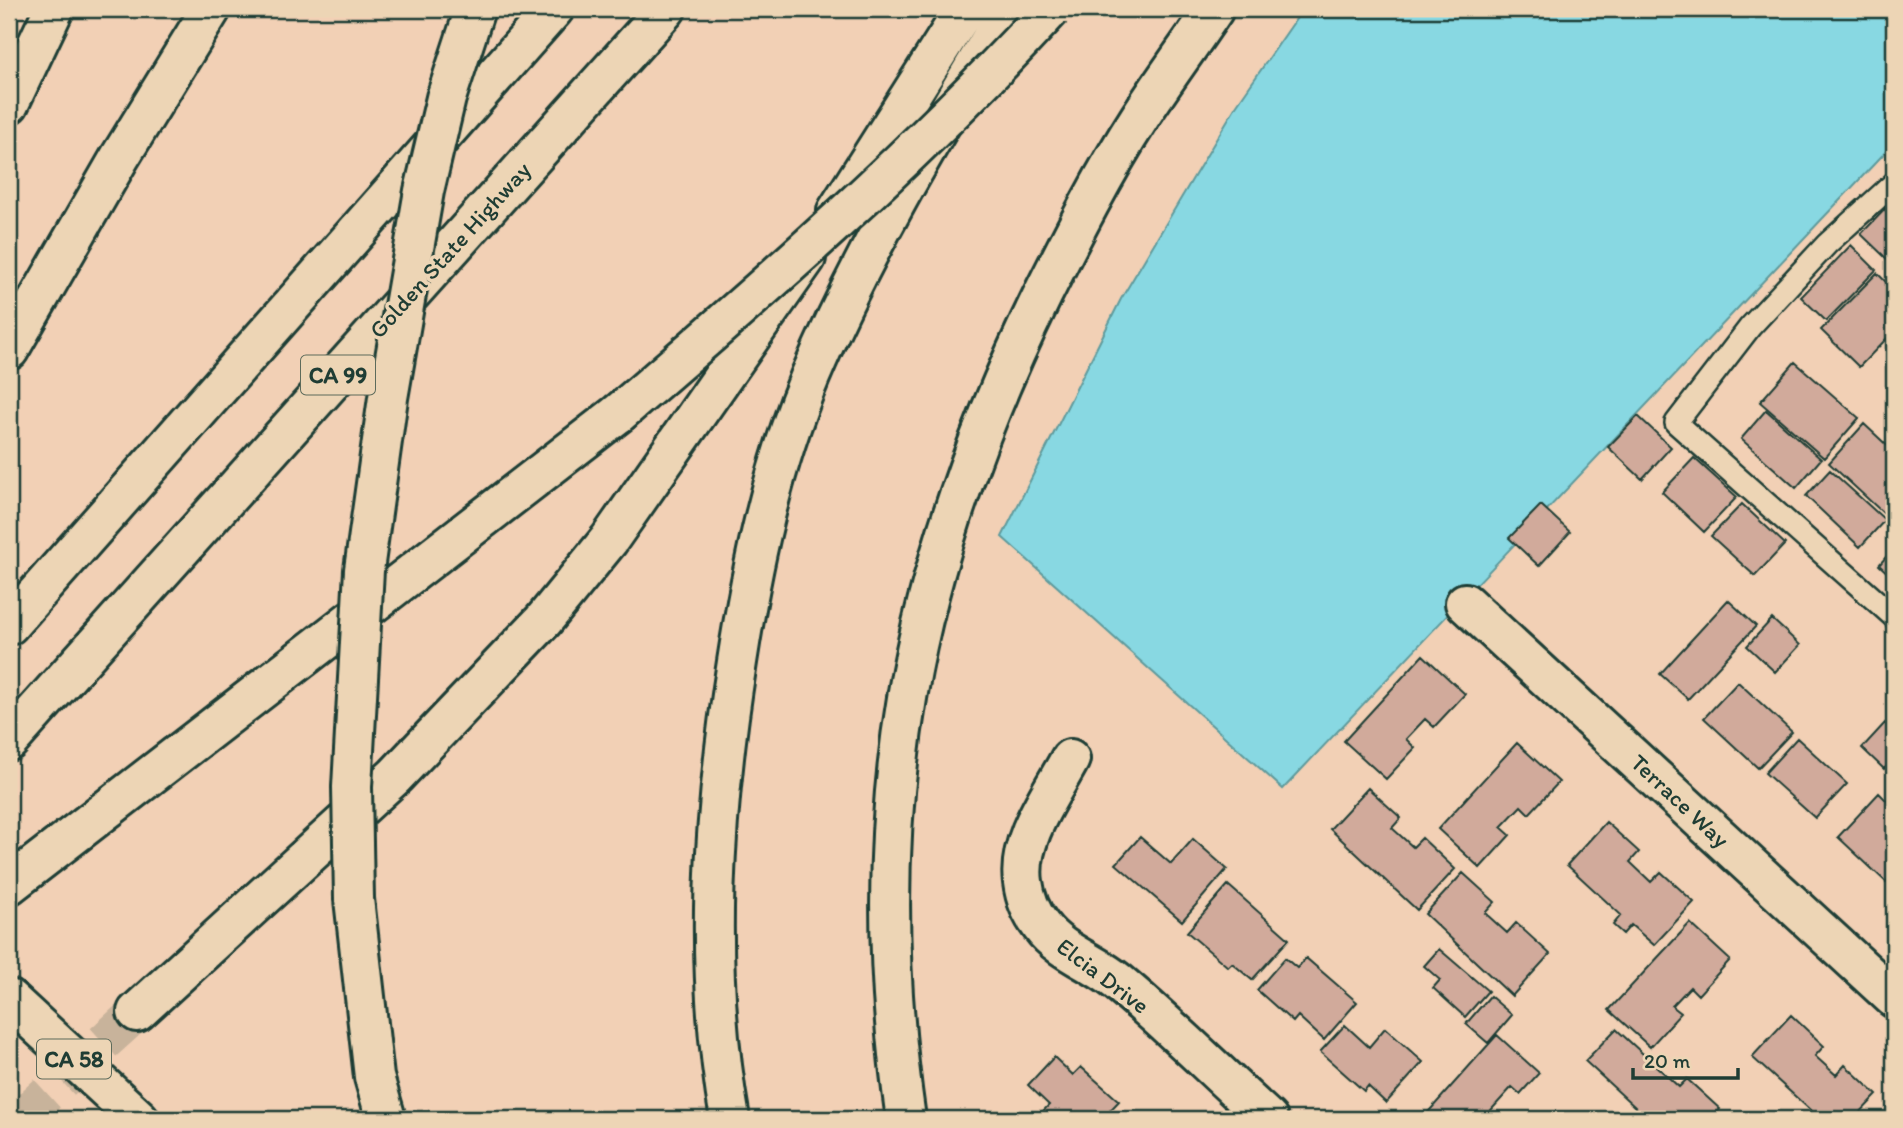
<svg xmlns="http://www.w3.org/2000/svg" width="1903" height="1128" font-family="Itim,sans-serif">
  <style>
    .water { fill: #88d8e2; stroke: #5e9a9c; stroke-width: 2 }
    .building { fill: #d1aa9b; stroke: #1f3d34; stroke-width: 2 }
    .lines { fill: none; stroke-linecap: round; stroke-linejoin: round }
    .motorway-tunnel { stroke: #c8b39b; stroke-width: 38; stroke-dasharray: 38 19; stroke-linecap: butt }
    .service-casing { stroke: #1f3d34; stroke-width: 26 }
    .minor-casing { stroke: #1f3d34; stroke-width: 44 }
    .tertiary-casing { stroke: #1f3d34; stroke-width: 44 }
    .motorway-casing { stroke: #1f3d34; stroke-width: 44 }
    .service { stroke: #edd5b5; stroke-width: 21 }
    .minor { stroke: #edd5b5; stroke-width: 38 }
    .tertiary { stroke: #edd5b5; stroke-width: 38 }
    .motorway { stroke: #edd5b5; stroke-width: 38 }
    .motorway-bridge-casing { stroke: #1f3d34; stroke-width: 44; stroke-linecap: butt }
    .motorway-bridge { stroke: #edd5b5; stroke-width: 38 }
    .labels { text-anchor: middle; stroke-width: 7; stroke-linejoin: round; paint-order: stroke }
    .shield { fill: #edd5b5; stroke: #5d6b5b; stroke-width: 2 }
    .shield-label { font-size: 23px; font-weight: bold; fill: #1f3d34 }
    .street-label { font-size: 24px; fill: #1f3d34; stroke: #edd5b5 }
  </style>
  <rect width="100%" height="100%" fill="#f2d0b5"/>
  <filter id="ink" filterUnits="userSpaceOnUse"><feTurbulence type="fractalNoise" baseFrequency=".0143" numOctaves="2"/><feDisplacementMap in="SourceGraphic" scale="14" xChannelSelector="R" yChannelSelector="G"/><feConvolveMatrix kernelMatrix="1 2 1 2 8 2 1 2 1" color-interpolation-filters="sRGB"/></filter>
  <g filter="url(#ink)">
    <!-- water -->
    <path class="water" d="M 1303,9 L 1894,9 L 1894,143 L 1283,789 L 1002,537 L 1121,299 L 1236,106 Z"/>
    <!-- building -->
    <path class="building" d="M 1894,200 L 1894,251 L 1887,259 L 1861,234 Z
      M 1851,245 L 1876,270 L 1826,321 L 1801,297 Z
      M 1877,273 L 1894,290 L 1894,331 L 1859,367 L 1821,330 Z
      M 1795,362 L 1859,418 L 1824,458 L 1760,402 Z
      M 1766,410 L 1821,459 L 1796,488 L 1741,439 Z
      M 1638,416 L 1671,447 L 1642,479 L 1608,447 Z
      M 1864,424 L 1894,452 L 1893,522 L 1829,463 Z
      M 1694,458 L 1737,497 L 1704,532 L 1662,492 Z
      M 1830,470 L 1885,520 L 1860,547 L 1806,496 Z
      M 1742,504 L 1785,544 L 1755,576 L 1711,536 Z
      M 1541,505 L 1570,532 L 1539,566 L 1509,538 Z
      M 1894,548 L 1894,579 L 1879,565 Z
      M 1728,600 L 1756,626 L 1688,699 L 1660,674 Z
      M 1772,619 L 1800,645 L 1775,672 L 1747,646 Z
      M 1423,655 L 1465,694 L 1434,727 L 1425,719 L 1406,739 L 1415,748 L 1386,779 L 1344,741 Z
      M 1738,682 L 1792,732 L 1758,768 L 1704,718 Z
      M 1885,723 L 1894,732 L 1894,759 L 1884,769 L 1862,748 Z
      M 1797,738 L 1847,784 L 1815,818 L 1765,773 Z
      M 1517,743 L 1559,782 L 1529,814 L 1521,806 L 1501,827 L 1510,835 L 1480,868 L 1438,829 Z
      M 1368,788 L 1401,818 L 1392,828 L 1413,847 L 1422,838 L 1455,869 L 1417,910 L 1330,829 Z
      M 1879,793 L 1894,808 L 1892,818 L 1894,877 L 1892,875 L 1886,882 L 1838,837 Z
      M 1606,822 L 1639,852 L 1630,862 L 1651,882 L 1661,872 L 1694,902 L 1654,945 L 1631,925 L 1623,934 L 1613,925 L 1621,915 L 1567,865 Z
      M 1140,837 L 1171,864 L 1193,839 L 1227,869 L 1182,921 L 1116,864 Z
      M 1463,873 L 1495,902 L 1485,913 L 1507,933 L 1516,923 L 1550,954 L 1512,996 L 1425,914 Z
      M 1228,885 L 1289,939 L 1252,980 L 1232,963 L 1228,967 L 1187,932 Z
      M 1690,923 L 1730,960 L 1698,995 L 1690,987 L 1672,1006 L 1681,1013 L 1650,1047 L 1609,1010 Z
      M 1439,949 L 1488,991 L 1465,1017 L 1433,988 L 1440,980 L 1424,966 Z
      M 1285,958 L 1297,968 L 1306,958 L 1357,1002 L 1324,1040 L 1298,1016 L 1293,1022 L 1257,990 Z
      M 1490,996 L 1512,1015 L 1488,1043 L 1466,1024 Z
      M 1791,1015 L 1824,1046 L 1815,1056 L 1836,1075 L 1845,1065 L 1877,1095 L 1854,1119 L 1820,1119 L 1752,1057 Z
      M 1345,1025 L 1369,1047 L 1385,1028 L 1423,1062 L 1386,1103 L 1368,1086 L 1364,1091 L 1320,1052 Z
      M 1616,1029 L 1679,1087 L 1687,1079 L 1720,1109 L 1711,1119 L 1648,1119 L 1585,1061 Z
      M 1497,1035 L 1539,1073 L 1520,1094 L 1512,1087 L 1483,1119 L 1422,1119 Z
      M 1054,1057 L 1073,1075 L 1081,1067 L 1119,1101 L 1102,1119 L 1036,1118 L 1049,1105 L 1028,1085 Z"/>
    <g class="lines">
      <!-- motorway-tunnel -->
      <path class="motorway-tunnel" d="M 19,1119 L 137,1012"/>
      <!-- service casing -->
      <g class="service-casing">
        <path id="service" d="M 1894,183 L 1827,244 L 1750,327 L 1676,423 L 1894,617"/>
      </g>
      <!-- minor casing -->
      <g class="minor-casing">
        <path id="minor" d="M 1465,603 L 1894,998
          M 1070,759 C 1051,795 1017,839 1023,882 C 1025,898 1031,913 1041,926 C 1060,952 1094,962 1118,982 C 1170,1025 1218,1074 1268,1119"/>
      </g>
      <!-- tertiary casing -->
      <g class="tertiary-casing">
        <path id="tertiary" d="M 9,104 L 54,9"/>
      </g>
      <!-- motorway casing -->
      <g class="motorway-casing">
        <path id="motorway" d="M 837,211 L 965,9
          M 9,350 L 120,157 L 211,9
          M 9,625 L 554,9
          M 9,741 L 666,9
          M 9,885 L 619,413
          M 9,999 L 139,1119
          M 137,1012 L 395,776 L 543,621 L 609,540 L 806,258
          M 730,1119 C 703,968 713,813 737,662 C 752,565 772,468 810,377 C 864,249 938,128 1009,9
          M 906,1119 C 862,815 908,569 1043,294 C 1073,234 1104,173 1140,117 C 1164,80 1190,45 1214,9"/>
      </g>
      <!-- service -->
      <use href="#service" class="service"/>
      <!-- minor -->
      <use href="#minor" class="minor"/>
      <!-- tertiary -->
      <use href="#tertiary" class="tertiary"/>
      <!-- motorway -->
      <use href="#motorway" class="motorway"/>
      <!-- motorway-bridge casing -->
      <g class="motorway-bridge-casing">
        <path id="motorway-bridge" d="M 619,413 C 768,285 918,154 1051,9
          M 386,1119 L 374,1077 L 354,899 L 352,787 L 364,570 L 388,398 L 424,191 L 446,98 L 475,9"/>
      </g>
      <!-- motorway-bridge -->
      <use href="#motorway-bridge" class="motorway-bridge"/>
    </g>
  </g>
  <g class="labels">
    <!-- shield labels -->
    <g class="shield">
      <rect x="301" y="355.5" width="74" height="39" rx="5"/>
      <rect x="37" y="1039.5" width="74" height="39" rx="5"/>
    </g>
    <g class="shield-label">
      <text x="338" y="383">CA 99</text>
      <text x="74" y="1067">CA 58</text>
    </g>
    <!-- street labels -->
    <g class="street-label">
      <text transform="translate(450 250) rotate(-48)" y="8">Golden State Highway</text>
      <text transform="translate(1680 801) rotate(43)" y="8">Terrace Way</text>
      <text transform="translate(1103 976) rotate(37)" y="8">Elcia Drive</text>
    </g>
  </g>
  <!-- margin -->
  <rect width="1903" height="1128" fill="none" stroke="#edd5b5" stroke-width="35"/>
  <rect x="18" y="18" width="1868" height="1093" fill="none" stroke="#1f3d34" stroke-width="2.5" filter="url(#ink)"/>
  <!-- scale -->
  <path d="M1633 1068v10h105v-10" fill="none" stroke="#1f3d34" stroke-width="3.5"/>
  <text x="1644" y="1068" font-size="21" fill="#1f3d34" stroke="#edd5b5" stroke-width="5" paint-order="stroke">20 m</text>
</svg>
